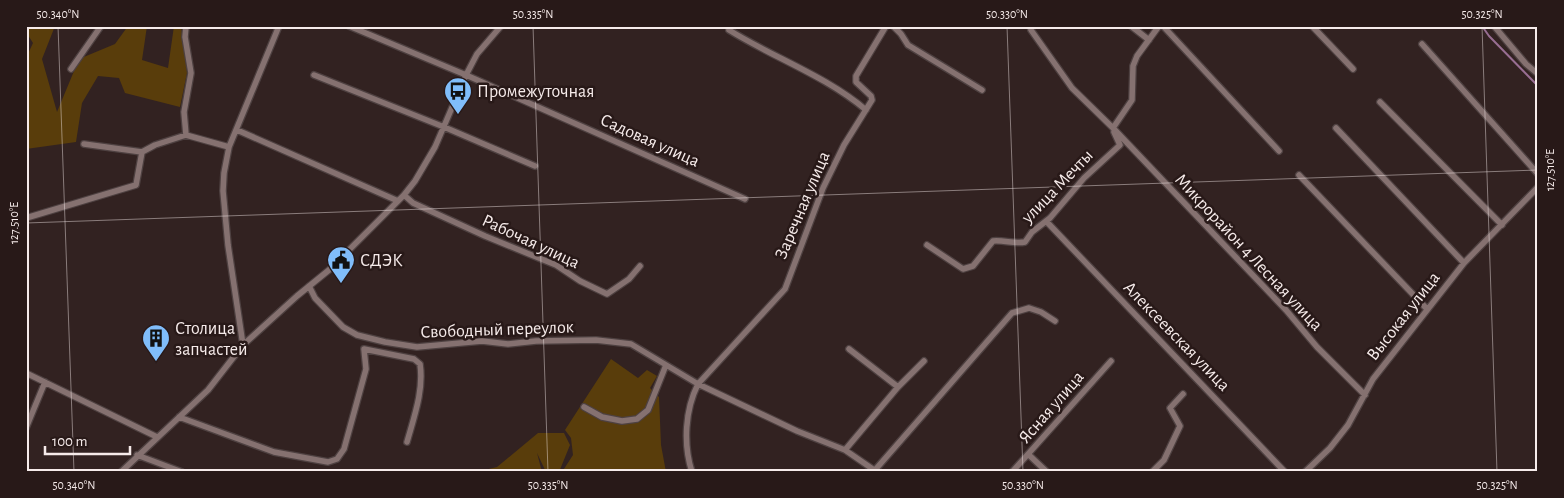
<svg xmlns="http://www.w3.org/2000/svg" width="1564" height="498" font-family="'Alegreya Sans',sans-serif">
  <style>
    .green { fill: #593d0b }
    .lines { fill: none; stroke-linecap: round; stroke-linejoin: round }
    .stream { stroke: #986e92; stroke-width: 2 }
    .minor-casing { stroke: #4e4141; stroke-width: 8 }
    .minor { stroke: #857170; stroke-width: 5.5 }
    .ticks { fill: none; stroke: #f6ebea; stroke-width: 1; stroke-opacity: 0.45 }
    .labels { text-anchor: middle; stroke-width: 5; stroke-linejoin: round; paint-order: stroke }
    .poi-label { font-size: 18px; fill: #f6ebea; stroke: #281918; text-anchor: start }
    .street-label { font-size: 18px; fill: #f6ebea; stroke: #281918 }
    .neatline { fill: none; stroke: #f6ebea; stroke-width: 2 }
    .ticks-label { font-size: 12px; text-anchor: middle; fill: #f6ebea }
  </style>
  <rect width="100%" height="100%" fill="#322221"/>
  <!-- green -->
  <path class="green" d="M 26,26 L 55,26 L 42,59 L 57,112 L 79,59 L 115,44 L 128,26 L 147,26 L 142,60 L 168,68 L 174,26 L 181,26 L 187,73 L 180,107 L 125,93 L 119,78 L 98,76 L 82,103 L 76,142 L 26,149 L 26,58 L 33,43 L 26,32 Z
    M 611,359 L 638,378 L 647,370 L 657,376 L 650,388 L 659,397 L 661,445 L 666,472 L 562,472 L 573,455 L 571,438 L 565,430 Z
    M 538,433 L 564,433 L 570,445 L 559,472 L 546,472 L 537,453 L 542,472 L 476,472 L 497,467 Z"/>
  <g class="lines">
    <!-- stream -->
    <path class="stream" d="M 1482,26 L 1489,36 L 1538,86"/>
    <!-- minor casing -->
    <g class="minor-casing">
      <path id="minor" d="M 186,26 L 185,37 L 191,73 L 184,112 L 186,135 L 229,147
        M 349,26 L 466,75 L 745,199
        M 893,26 L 901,34 L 908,45 L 982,90
        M 1131,26 L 1149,40
        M 1163,26 L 1279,151
        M 1312,26 L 1353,69
        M 1494,26 L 1526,64 L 1538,74
        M 729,30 C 774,58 826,76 866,110
        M 1031,30 L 1072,88 L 1113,128 L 1286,310 L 1317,347 L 1365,395
        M 1422,44 L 1538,174
        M 71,69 L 101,26
        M 314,75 L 444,127 L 535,166
        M 1380,102 L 1502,225
        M 1113,128 L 1132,100 L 1133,66 L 1137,56 L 1159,26
        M 1336,128 L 1464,263
        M 237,130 L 398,201
        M 84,144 L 142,152 L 155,145 L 186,135
        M 1299,175 L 1427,309
        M 404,195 L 413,203 L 485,236 L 556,265 L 580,281 L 607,294 L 629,279 L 640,266
        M 26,218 L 136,185 L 142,152
        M 1046,221 L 1285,472
        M 927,245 L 963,269 L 973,266 L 993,241 C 1004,240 1015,244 1025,242 L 1032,232 L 1050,218 L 1084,178 L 1120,145 L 1114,132
        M 309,286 L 315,298 L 343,327 L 357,335 L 385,342 L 417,347 L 482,341 L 508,344 L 536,341 L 596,340 L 631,344 L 698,384 L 797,431 L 845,450 L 877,472
        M 243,345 L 228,245 L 223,191 L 224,173 L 229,147 L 279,26
        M 849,349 L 898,387
        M 26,373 L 157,437
        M 584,407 L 602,417 L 622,421 L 637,419 L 648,410 L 666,365
        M 179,417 L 274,452 L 328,462 L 337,459 L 344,449 L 366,369 L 364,349 L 414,359 L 420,364 C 424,390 414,417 407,442
        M 26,428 L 45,382
        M 845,450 L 898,387 L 924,361
        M 137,455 L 182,472
        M 1029,455 L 1047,472
        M 875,470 L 1012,313 L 1029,308 L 1041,312 L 1055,321
        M 121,472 L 208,390 L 243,345 L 297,296 L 329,270 L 404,195 L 415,181 L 435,147 L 466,75 L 477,54 L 501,26
        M 692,472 C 683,444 685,410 698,384 L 785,289 L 823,188 L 844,145 L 872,100 L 871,96 L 856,82 L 856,76 L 886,26
        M 1012,472 L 1111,361
        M 1152,472 L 1164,460 L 1180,426 L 1170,408 L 1183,394
        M 1305,472 L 1330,448 L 1348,425 L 1373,379 L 1464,263 L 1538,187"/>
    </g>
    <!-- minor -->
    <use href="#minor" class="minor"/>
  </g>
  <!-- ticks -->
  <path class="ticks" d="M 58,26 L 74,472M 533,26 L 548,472M 1007,26 L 1023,472M 1482,26 L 1497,472M 26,223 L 1538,170"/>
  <!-- icons -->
  <defs>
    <g id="bus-pin" transform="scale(1.4375)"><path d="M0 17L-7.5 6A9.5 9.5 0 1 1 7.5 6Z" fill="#80bdfa" stroke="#281918"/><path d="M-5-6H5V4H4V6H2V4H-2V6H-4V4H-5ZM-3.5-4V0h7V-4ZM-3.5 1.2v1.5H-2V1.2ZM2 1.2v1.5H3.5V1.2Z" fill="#111"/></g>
    <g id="civic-pin" transform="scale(1.4375)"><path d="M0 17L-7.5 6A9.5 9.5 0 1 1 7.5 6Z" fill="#80bdfa" stroke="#281918"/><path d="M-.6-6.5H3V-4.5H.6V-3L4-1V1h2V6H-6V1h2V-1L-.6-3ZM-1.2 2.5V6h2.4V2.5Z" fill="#111"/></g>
    <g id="building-pin" transform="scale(1.4375)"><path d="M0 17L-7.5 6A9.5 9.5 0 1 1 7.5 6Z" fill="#80bdfa" stroke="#281918"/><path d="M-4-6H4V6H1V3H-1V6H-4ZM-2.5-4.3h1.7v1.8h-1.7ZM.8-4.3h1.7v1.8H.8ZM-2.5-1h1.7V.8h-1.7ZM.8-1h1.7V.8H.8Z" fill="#111"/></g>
  </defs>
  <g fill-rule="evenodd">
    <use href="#bus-pin" x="458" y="91"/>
    <use href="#civic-pin" x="341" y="260"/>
    <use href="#building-pin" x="156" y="338"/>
  </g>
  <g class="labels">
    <!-- poi labels -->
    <g class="poi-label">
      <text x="477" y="97">Промежуточная</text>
      <text x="360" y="266">СДЭК</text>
      <text x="175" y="334">Столица<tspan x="175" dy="21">запчастей</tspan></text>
    </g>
    <!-- street labels -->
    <g class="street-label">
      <text transform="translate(650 140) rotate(24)" y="6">Садовая улица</text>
      <text transform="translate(1057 186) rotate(-46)" y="6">улица Мечты</text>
      <text transform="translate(802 205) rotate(-67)" y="6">Заречная улица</text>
      <text transform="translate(531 241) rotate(25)" y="6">Рабочая улица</text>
      <text transform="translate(1249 252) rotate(47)" y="6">Микрорайон 4 Лесная улица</text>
      <text transform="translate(1403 316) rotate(-52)" y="6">Высокая улица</text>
      <text transform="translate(497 329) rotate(-2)" y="6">Свободный переулок</text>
      <text transform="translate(1177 336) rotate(46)" y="6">Алексеевская улица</text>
      <text transform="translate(1051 407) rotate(-49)" y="6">Ясная улица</text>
    </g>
  </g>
  <!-- border -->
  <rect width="1564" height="498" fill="none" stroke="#281918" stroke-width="55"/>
  <!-- scale -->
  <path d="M45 446v8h85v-8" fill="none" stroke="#f6ebea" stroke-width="2.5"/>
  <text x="52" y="446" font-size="15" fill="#f6ebea" stroke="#281918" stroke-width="4" paint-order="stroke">100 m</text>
  <rect x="28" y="28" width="1508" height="442" class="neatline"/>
  <g class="ticks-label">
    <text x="58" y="18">50.340°N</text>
    <text x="533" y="18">50.335°N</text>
    <text x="1007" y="18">50.330°N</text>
    <text x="1482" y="18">50.325°N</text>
    <text transform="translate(1550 170) rotate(-90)" y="4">127.510°E</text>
    <text transform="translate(14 223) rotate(-90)" y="4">127.510°E</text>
    <text x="74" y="489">50.340°N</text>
    <text x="548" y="489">50.335°N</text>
    <text x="1023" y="489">50.330°N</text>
    <text x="1497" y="489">50.325°N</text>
  </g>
</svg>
